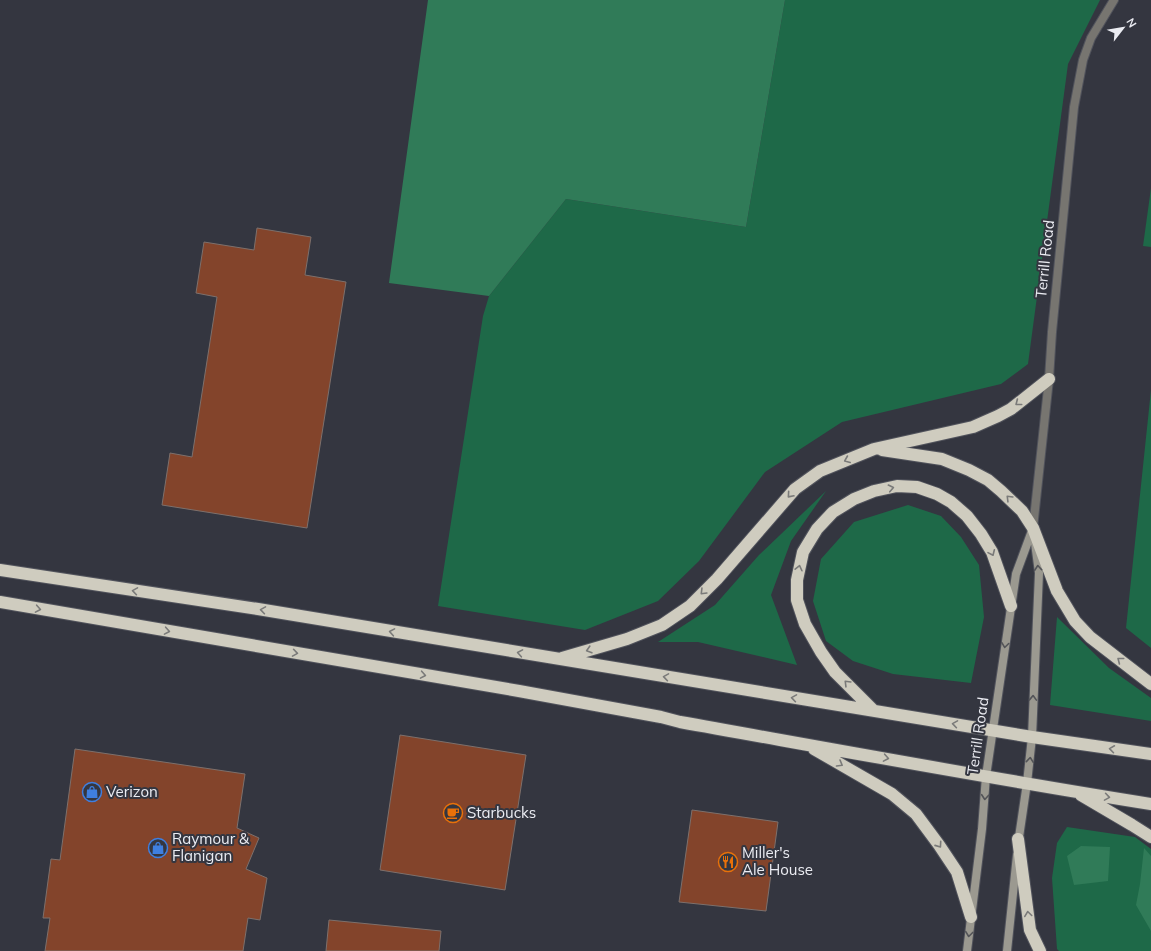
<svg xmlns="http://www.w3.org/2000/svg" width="1151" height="951" font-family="Mulish,sans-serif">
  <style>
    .green { fill: #1e6948 }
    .forest { fill: #307b58 }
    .building { fill: #83442b; stroke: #7d706c }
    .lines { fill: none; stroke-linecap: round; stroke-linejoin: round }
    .street-casing { stroke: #51535c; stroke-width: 10 }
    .secondary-casing { stroke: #51535c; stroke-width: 10 }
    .highway-casing { stroke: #51535c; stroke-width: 14 }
    .street { stroke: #777570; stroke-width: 8 }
    .secondary { stroke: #9b9990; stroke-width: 8 }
    .highway { stroke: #cfccbf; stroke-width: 12 }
    .oneway { stroke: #7a7a79 }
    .oneway2 { stroke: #535458 }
    .labels { text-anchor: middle; stroke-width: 4; stroke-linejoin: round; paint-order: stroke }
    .street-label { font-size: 15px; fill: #ebecf2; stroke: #343640 }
    .poi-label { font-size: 15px; fill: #ebecf2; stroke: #343640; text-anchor: start }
  </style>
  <rect width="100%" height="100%" fill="#343640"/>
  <!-- green -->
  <path class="green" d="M 785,0 L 1100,0 L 1068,64 L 1028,364 L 1001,384 L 842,422 L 765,472 L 699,561 L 658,601 L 585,630 L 438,606 L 483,316 L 489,296 L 566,199 L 746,227 Z
    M 1151,188 L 1151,247 L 1143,246 Z
    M 1151,390 L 1151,648 L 1126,628 Z
    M 826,491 L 791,541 L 771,595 L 797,665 L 698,642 L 658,642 L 715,605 L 759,555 Z
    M 908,505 L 941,516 L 961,537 L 979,565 L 984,617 L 971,683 L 893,674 L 853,661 L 826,641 L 813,601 L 821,559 L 854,522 Z
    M 1057,617 L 1109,668 L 1151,698 L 1151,721 L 1050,705 Z
    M 1067,827 L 1135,837 L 1151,849 L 1151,951 L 1059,951 L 1057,949 L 1052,878 L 1057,843 Z"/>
  <!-- forest -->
  <path class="forest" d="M 428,0 L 785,0 L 746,227 L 566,199 L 489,296 L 389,283 Z
    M 1081,846 L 1110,847 L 1108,881 L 1074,885 L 1067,856 Z
    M 1144,848 L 1151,856 L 1151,931 L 1136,905 L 1140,884 Z"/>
  <!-- building -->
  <path class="building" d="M 257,228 L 311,237 L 305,275 L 346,282 L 307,528 L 162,505 L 170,453 L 192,457 L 217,297 L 196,293 L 204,242 L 254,250 Z
    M 400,735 L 526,755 L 505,890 L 380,870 Z
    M 75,749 L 245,774 L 237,828 L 259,838 L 246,869 L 267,878 L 260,920 L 248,918 L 243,951 L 45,951 L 50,918 L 43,918 L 51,859 L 60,860 Z
    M 692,810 L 778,822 L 766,911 L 679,902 Z
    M 329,920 L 441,931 L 439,951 L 326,951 Z"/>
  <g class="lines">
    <!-- street casing -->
    <g class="street-casing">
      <path id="street" d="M 1033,528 L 1049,379 L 1052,332 L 1074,107 L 1083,60 L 1091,38 L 1114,0"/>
    </g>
    <!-- secondary casing -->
    <g class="secondary-casing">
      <path id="secondary" d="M 1018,844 L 1027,783 L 1032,737 L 1039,573 L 1035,543
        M 967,951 L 982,829 L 986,776 L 1016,574 L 1033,528
        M 1007,951 L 1017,855"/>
    </g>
    <!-- highway casing -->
    <g class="highway-casing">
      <path id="highway" d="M 882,450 L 942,459 L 969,470 L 988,480 L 1001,491 L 1022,511 L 1033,528 L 1057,591 L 1075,621 L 1090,637 L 1151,684
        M 0,570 L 258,609 L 1032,737 L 1151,754
        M 0,602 L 519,691 L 661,717 L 680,722 C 837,750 993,779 1151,804
        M 562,658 L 627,639 L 662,625 L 690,606 L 717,579 L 795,489 L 820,471 L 874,449 L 973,427 L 998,416 L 1011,409 L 1049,379
        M 874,711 L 835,672 L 821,652 L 805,624 L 797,600 L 797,580 L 803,552 L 817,529 L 833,512 L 854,499 L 874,491 L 897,486 L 917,487 L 937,494 L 951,502 L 967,516 L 981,534 L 992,552 L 1011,606
        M 814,749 L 892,794 L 916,814 L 939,845 L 957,872 L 971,917
        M 1081,795 L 1132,825 L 1151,837
        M 1018,839 L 1030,930 L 1040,951"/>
    </g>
    <!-- street -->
    <use href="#street" class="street"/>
    <!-- secondary -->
    <use href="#secondary" class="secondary"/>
    <!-- highway -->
    <use href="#highway" class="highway"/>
  </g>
  <!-- one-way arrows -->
  <defs><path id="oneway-chevron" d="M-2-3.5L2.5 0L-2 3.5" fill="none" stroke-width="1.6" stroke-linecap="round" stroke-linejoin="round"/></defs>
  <g class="oneway">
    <use href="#oneway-chevron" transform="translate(1018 403) rotate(142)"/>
    <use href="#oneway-chevron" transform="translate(847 460) rotate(157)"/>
    <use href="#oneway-chevron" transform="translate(891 488) rotate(-12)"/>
    <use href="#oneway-chevron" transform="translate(790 495) rotate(131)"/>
    <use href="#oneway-chevron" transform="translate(1009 498) rotate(-135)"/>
    <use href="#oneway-chevron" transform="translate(992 553) rotate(66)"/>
    <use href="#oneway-chevron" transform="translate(799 568) rotate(-77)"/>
    <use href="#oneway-chevron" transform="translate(135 591) rotate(-171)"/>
    <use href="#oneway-chevron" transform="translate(703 592) rotate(135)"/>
    <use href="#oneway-chevron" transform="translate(38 609) rotate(10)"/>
    <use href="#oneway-chevron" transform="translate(263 610) rotate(-171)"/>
    <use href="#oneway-chevron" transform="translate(167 631) rotate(10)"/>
    <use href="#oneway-chevron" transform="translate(392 632) rotate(-170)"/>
    <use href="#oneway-chevron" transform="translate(589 650) rotate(163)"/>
    <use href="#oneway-chevron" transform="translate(295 653) rotate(9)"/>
    <use href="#oneway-chevron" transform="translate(520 653) rotate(-170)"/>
    <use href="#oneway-chevron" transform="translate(1120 660) rotate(-142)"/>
    <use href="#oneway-chevron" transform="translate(423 675) rotate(10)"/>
    <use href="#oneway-chevron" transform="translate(666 677) rotate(-171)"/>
    <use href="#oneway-chevron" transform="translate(847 683) rotate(-135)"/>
    <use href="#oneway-chevron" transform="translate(794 698) rotate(-171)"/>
    <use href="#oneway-chevron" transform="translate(955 724) rotate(-171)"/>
    <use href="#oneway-chevron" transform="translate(1112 749) rotate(-172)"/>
    <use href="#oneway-chevron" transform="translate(886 758) rotate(10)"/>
    <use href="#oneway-chevron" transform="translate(840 764) rotate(30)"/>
    <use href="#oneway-chevron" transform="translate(1107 797) rotate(9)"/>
    <use href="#oneway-chevron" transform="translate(939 845) rotate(55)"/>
    <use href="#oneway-chevron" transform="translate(1028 914) rotate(-98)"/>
  </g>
  <g class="oneway2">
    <use href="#oneway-chevron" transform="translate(1038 568) rotate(-95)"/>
    <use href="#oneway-chevron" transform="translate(1005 645) rotate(98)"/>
    <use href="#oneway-chevron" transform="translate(1033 698) rotate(-88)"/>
    <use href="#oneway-chevron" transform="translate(1030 760) rotate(-84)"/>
    <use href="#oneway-chevron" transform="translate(985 797) rotate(95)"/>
    <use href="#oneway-chevron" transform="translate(969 934) rotate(97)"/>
  </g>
  <!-- icons -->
  <defs>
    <g id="shop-ring" transform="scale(1)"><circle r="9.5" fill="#343640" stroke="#3f7fe0" stroke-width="1.5"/><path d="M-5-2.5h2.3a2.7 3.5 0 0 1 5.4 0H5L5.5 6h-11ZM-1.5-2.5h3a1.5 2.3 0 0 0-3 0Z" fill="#3f7fe0"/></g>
    <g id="cafe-ring" transform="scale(1)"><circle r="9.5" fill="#343640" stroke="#e8710a" stroke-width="1.5"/><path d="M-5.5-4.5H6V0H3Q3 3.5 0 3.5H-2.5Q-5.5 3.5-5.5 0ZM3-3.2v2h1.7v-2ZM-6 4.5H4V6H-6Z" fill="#e8710a"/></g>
    <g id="restaurant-ring" transform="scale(1)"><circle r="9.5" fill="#343640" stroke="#e8710a" stroke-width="1.5"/><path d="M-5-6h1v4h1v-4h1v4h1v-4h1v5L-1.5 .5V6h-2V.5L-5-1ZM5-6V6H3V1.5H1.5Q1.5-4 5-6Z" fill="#e8710a"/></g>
  </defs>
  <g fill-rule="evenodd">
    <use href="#shop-ring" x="92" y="792"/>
    <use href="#cafe-ring" x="453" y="813"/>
    <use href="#shop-ring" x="158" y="848"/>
    <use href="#restaurant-ring" x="728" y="862"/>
  </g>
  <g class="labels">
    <!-- street labels -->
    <g class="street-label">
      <text transform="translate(1045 259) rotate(-84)" y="5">Terrill Road</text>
      <text transform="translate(978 736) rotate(-82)" y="5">Terrill Road</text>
    </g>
    <!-- poi labels -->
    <g class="poi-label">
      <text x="106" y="797">Verizon</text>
      <text x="467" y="818">Starbucks</text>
      <text x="172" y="844">Raymour &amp;<tspan x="172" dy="17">Flanigan</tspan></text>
      <text x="742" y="858">Miller's<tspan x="742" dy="17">Ale House</tspan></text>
    </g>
  </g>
  <!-- north arrow -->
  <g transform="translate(1123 28) rotate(59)" stroke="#343640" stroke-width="3" paint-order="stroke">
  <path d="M0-3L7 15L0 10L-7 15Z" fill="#ebecf2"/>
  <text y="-6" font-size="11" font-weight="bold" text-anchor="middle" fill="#ebecf2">N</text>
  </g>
</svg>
